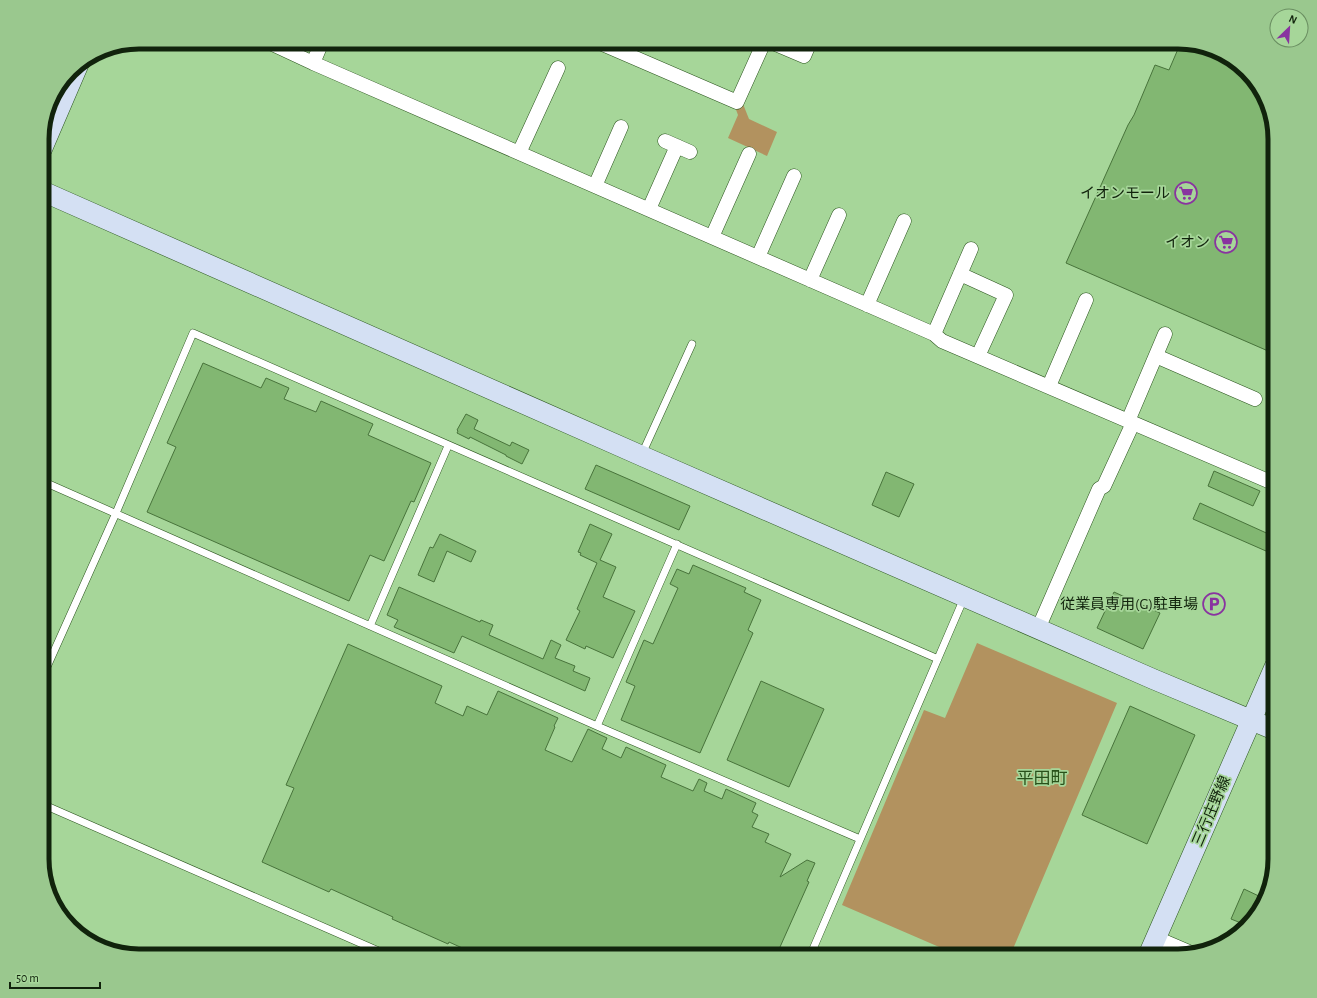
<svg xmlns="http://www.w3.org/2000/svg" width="1317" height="998" font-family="'Alegreya Sans','Noto Sans JP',sans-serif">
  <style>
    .green { fill: #b2925f }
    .building { fill: #82b772; stroke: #48733b }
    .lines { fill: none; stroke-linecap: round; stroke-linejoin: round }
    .lane-casing { stroke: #2b551e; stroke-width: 8 }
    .street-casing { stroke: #2b551e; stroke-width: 15 }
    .secondary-casing { stroke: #2b551e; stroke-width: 21 }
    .lane { stroke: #fff; stroke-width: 7 }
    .street { stroke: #fff; stroke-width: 14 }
    .secondary { stroke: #d4e0f3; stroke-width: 20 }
    .labels { text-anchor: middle; stroke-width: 3.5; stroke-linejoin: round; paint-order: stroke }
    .poi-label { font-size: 15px; fill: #11230c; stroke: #a6d699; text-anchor: end }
    .street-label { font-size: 15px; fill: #11230c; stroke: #a6d699 }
    .quarter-label { font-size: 17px; fill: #28511a; stroke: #a6d699 }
    .rim { fill: none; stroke: #11230c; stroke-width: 5 }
  </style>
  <rect width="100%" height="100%" fill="#a6d699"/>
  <!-- green -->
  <path class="green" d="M 743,104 L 749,119 L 777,132 L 767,156 L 728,138 L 738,115 L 735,107 Z
    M 977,643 L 1117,703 L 1010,956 L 960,956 L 842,905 L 924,710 L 945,718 Z"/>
  <!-- building -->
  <path class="building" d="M 1181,42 L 1209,47 L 1237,62 L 1265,96 L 1275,139 L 1275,354 L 1066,263 L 1128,125 L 1134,115 L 1155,65 L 1169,70 Z
    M 203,363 L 261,388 L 266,378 L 289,388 L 284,399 L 316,412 L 321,401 L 373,424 L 368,435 L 431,463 L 414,502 L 411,501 L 384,561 L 370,555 L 349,601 L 147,512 L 176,447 L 167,443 Z
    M 466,414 L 478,420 L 474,429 L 510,446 L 512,442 L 529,450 L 522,464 L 506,456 L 506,455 L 470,437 L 469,439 L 457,433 L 458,431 L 457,430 Z
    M 596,465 L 690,506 L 679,530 L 585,489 Z
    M 1214,471 L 1260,491 L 1253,506 L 1208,486 Z
    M 886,472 L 914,484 L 899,517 L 872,505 Z
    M 1200,503 L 1273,536 L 1266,551 L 1193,519 Z
    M 590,524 L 612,534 L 600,560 L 616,567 L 603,597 L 635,611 L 613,658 L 586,646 L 585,649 L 566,640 L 580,611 L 577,609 L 597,563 L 580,555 L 581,553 L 578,552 Z
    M 440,534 L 476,551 L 471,562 L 447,551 L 434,582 L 418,575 L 430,547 L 433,548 Z
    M 693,565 L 746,588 L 744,592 L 761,600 L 748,630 L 753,633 L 700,753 L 621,720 L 635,686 L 626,682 L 644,640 L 653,644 L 678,588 L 670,584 L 677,569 L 689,574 Z
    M 399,587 L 480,622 L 481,620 L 493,625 L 489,635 L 543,659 L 551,640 L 561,645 L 555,658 L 575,666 L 573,671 L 590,678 L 585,691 L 462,636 L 454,653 L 394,627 L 398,620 L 387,615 Z
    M 1114,592 L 1160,613 L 1143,649 L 1097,628 Z
    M 348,644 L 442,686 L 435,703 L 463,716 L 467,706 L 487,715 L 498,691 L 558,718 L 554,726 L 555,727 L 545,750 L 572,762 L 588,729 L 607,738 L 602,749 L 621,758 L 626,747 L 666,765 L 661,777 L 693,791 L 699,779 L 707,783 L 704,791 L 722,799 L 726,789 L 756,803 L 752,812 L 758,815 L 752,827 L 769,834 L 765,842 L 791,854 L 780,877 L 807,860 L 815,863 L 807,881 L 809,882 L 776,956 L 480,956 L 449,942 L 448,944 L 392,919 L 393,917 L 331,889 L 329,892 L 262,862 L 294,788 L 286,785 Z
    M 761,681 L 824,709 L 789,787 L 727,760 Z
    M 1130,706 L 1195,735 L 1147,844 L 1082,815 Z
    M 1244,889 L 1263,898 L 1254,919 L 1246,925 L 1231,919 Z"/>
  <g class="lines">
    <!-- lane casing -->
    <g class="lane-casing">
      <path id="lane" d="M 642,454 L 692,344
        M 42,481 L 597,726 L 860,839
        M 370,626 L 448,446
        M 42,678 L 116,513 L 193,333 C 441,442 690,550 938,659
        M 597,726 L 677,544
        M 42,804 L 390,956
        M 810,956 L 964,598"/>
    </g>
    <!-- street casing -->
    <g class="street-casing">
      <path id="street" d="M 268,42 L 313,63 L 934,334 L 942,341 L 1275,484
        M 598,42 L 737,102 L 764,42
        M 771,42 L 804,56 L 810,42
        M 313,63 L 322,42
        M 665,141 L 690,152
        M 519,153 L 558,68
        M 595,186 L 621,127
        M 649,209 L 677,146
        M 712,237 L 749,154
        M 758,257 L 794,176
        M 960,274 L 1006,295 L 978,356
        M 810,280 L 839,215
        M 867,305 L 904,221
        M 934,334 L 971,249
        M 1156,356 L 1255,399
        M 1049,386 L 1086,300
        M 1128,421 L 1165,334
        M 1038,629 L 1099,489 L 1104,486 L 1133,423
        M 1156,938 L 1191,953"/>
    </g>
    <!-- secondary casing -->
    <g class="secondary-casing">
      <path id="secondary" d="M 42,149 L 79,63
        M 42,191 L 642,456 L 1153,679 L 1275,730
        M 1148,956 L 1275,666"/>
    </g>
    <!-- lane -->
    <use href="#lane" class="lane"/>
    <!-- street -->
    <use href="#street" class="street"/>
    <!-- secondary -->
    <use href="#secondary" class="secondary"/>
  </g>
  <!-- icons -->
  <defs>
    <g id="supermarket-ring" transform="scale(1.15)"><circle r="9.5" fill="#a6d699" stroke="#8933a0" stroke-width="1.5"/><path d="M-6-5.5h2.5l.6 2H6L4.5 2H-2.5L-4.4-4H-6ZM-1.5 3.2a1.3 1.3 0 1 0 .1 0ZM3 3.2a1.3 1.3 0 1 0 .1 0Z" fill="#8933a0"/></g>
    <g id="parking-ring" transform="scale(1.15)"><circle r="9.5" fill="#a6d699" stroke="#8933a0" stroke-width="1.5"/><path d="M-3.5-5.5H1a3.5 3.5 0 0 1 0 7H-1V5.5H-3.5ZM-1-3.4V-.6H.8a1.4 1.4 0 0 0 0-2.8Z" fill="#8933a0"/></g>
  </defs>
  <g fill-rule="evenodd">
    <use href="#supermarket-ring" x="1186" y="193"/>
    <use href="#supermarket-ring" x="1226" y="242"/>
    <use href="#parking-ring" x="1214" y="604"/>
  </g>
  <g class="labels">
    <!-- poi labels -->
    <g class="poi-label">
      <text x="1170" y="198">イオンモール</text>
      <text x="1210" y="247">イオン</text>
      <text x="1198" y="609">従業員専用(G)駐車場</text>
    </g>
    <!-- street labels -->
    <g class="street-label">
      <text transform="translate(1211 811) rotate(-67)" y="5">三行庄野線</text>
    </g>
    <!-- quarter labels -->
    <g class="quarter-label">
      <text x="1042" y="784">平田町</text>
    </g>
  </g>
  <!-- crop -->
  <path d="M0 0H1317V998H0ZM139 49H1178A90 90 0 0 1 1268 139V859A90 90 0 0 1 1178 949H139A90 90 0 0 1 49 859V139A90 90 0 0 1 139 49Z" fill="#9ac88e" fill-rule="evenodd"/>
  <path class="rim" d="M139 49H1178A90 90 0 0 1 1268 139V859A90 90 0 0 1 1178 949H139A90 90 0 0 1 49 859V139A90 90 0 0 1 139 49Z"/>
  <!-- north arrow -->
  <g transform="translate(1289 28) rotate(25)"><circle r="19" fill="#a6d699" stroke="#6a8e61"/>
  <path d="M0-3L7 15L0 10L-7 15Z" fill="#8933a0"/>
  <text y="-6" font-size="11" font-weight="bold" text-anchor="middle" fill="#11230c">N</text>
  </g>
  <!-- scale -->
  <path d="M10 982v6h90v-6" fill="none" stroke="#11230c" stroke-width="2"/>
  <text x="16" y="982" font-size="12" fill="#11230c" stroke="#a6d699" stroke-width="3" paint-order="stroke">50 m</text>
</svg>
